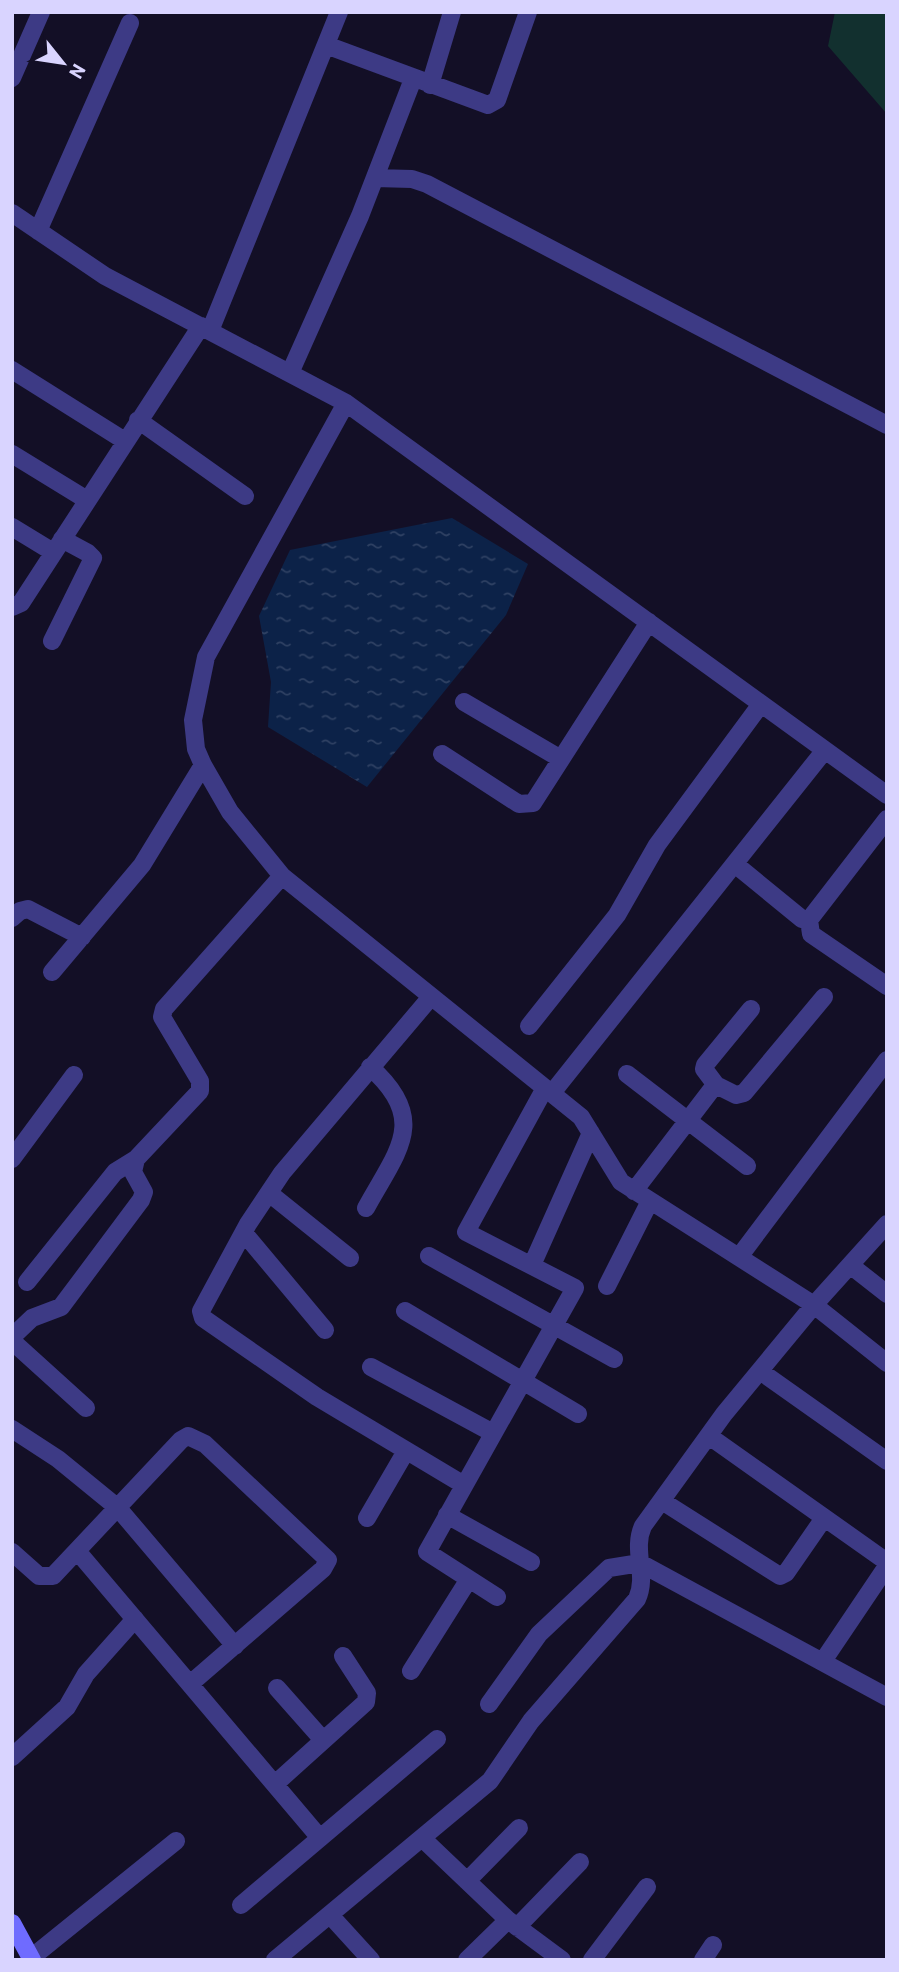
<svg xmlns="http://www.w3.org/2000/svg" width="899" height="1972" font-family="Barlow,sans-serif">
  <style>
    .pitch { fill: #12302f }
    .water { fill: url(#water-ripples) }
    .lines { fill: none; stroke-linecap: round; stroke-linejoin: round }
    .street { stroke: #3d3a85; stroke-width: 18 }
    .secondary { stroke: #6f6bff; stroke-width: 18 }
  </style>
  <defs>
    <pattern id="water-ripples" width="26" height="14" patternUnits="userSpaceOnUse" patternTransform="scale(1.75)"><rect width="26" height="14" fill="#0c2248"/><path d="M2 4q2-2 4 0t4 0M15 11q2-2 4 0t4 0" fill="none" stroke="#2f4163"/></pattern>
  </defs>
  <rect width="100%" height="100%" fill="#130f26"/>
  <!-- pitch -->
  <path class="pitch" d="M 835,12 L 887,12 L 887,114 L 828,46 Z"/>
  <!-- water -->
  <path class="water" d="M 452,518 L 528,564 L 506,615 L 367,787 L 268,727 L 271,682 L 259,616 L 290,550 Z"/>
  <g class="lines">
    <!-- street -->
    <path class="street" d="M 326,45 L 488,105 L 497,100 L 528,12
      M 12,78 L 41,12
      M 430,85 L 452,12
      M 375,178 L 412,179 L 427,184 L 887,425
      M 12,213 L 105,276 L 346,403 L 887,795
      M 38,231 L 130,23
      M 210,331 L 339,12
      M 12,370 L 125,441
      M 290,373 L 360,216 L 413,79
      M 346,403 L 206,657 L 193,720 L 196,749 L 203,765 L 230,812 L 282,876 L 581,1117 L 621,1182 L 814,1305 L 887,1363
      M 138,420 L 245,496
      M 12,454 L 87,500
      M 12,527 L 53,552
      M 12,607 L 21,603 L 201,326
      M 52,641 L 93,558 L 88,553 L 62,539
      M 464,702 L 561,759
      M 442,754 L 519,804 L 533,803 L 649,622
      M 736,865 L 802,919 L 809,920 L 887,819
      M 12,918 L 20,911 L 28,909 L 82,937
      M 809,920 L 811,934 L 887,986
      M 52,972 L 142,865 L 203,765
      M 430,998 L 282,1173 L 248,1224 L 201,1311 L 203,1318 L 317,1397 L 464,1485
      M 529,1026 L 617,915 L 657,845 L 761,704
      M 627,1074 L 747,1166
      M 716,1085 L 704,1069 L 705,1065 L 751,1009
      M 552,1093 L 825,750
      M 12,1159 L 74,1075
      M 634,1191 L 712,1089 L 716,1085 L 736,1095 L 744,1093 L 824,997
      M 269,1193 L 350,1258
      M 366,1208 C 397,1151 430,1120 370,1067
      M 244,1233 L 325,1330
      M 429,1256 L 614,1359
      M 739,1257 L 887,1060
      M 532,1265 L 591,1133
      M 850,1265 L 887,1294
      M 27,1282 L 115,1172 L 136,1159
      M 607,1286 L 650,1201
      M 405,1311 L 578,1414
      M 12,1337 L 32,1318 L 61,1307 L 141,1200 L 144,1192 L 133,1172 L 136,1159 L 200,1091 L 200,1081 L 162,1017 L 164,1009 L 282,876
      M 12,1341 L 86,1408
      M 371,1367 L 493,1433
      M 760,1371 L 887,1461
      M 12,1429 L 58,1459 L 118,1508 L 235,1646
      M 709,1436 L 887,1562
      M 662,1501 L 780,1576 L 786,1573 L 824,1518
      M 447,1515 L 531,1562
      M 367,1518 L 406,1451
      M 12,1552 L 39,1576 L 53,1576 L 181,1440 L 188,1436 L 205,1444 L 328,1560 L 323,1569 L 190,1684
      M 78,1552 L 320,1838
      M 497,1597 L 427,1552 L 575,1288 L 466,1232 L 545,1088
      M 823,1661 L 887,1566
      M 411,1671 L 469,1579
      M 277,1688 L 323,1740
      M 489,1704 L 539,1634 L 609,1568 L 640,1563 L 887,1697
      M 12,1757 L 67,1707 L 86,1674 L 135,1619
      M 275,1784 L 366,1702 L 367,1693 L 343,1656
      M 423,1839 L 508,1920 L 562,1960
      M 467,1881 L 519,1828
      M 241,1905 L 437,1739
      M 330,1915 L 371,1960
      M 517,1927 L 580,1862
      M 31,1958 L 176,1841
      M 275,1960 L 490,1781 L 531,1721 L 637,1599 C 648,1576 632,1549 643,1526 L 724,1414 L 814,1305 L 887,1224
      M 467,1960 L 508,1920
      M 592,1960 L 647,1887
      M 703,1960 L 713,1945"/>
    <!-- secondary -->
    <path class="secondary" d="M 12,1923 L 32,1960"/>
  </g>
  <!-- border -->
  <rect width="899" height="1972" fill="none" stroke="#d9d4ff" stroke-width="28"/>
  <!-- north arrow -->
  <g transform="translate(63 63) rotate(120)" stroke="#130f26" stroke-width="5" paint-order="stroke">
  <path d="M0-5L12 26L0 18L-12 26Z" fill="#d9d4ff"/>
  <text y="-10" font-size="19" font-weight="bold" text-anchor="middle" fill="#d9d4ff">N</text>
  </g>
</svg>
